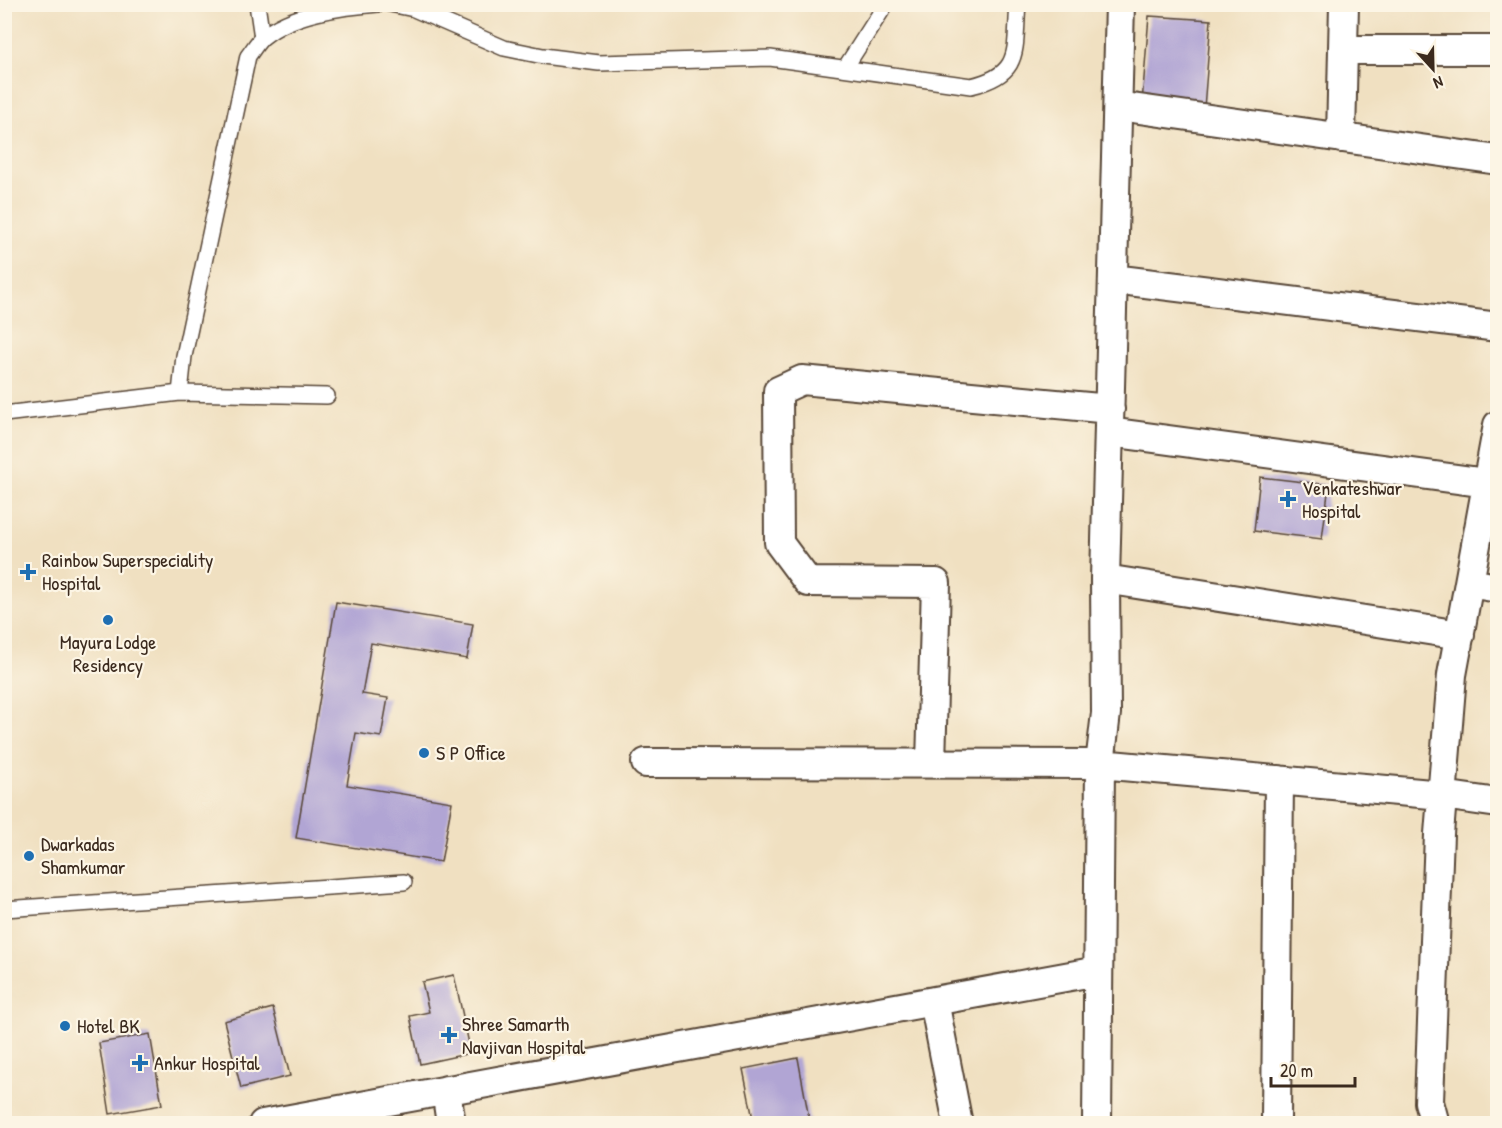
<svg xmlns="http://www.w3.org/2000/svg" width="1502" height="1128" font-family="'Patrick Hand',sans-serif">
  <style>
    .building { fill: #b1a5d4 }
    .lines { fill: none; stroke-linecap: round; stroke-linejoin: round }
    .service-casing { stroke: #564536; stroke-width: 18 }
    .minor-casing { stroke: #564536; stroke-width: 32 }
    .service { stroke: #fff; stroke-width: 15 }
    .minor { stroke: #fff; stroke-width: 28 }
    .poi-dot { fill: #1f6fb2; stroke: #fcf5e5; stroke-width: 2 }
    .labels { text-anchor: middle; stroke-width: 4.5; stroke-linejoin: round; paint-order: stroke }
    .poi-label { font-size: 20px; fill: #3b2a1e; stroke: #fcf5e5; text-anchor: start }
  </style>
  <rect width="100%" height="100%" fill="#fcf5e5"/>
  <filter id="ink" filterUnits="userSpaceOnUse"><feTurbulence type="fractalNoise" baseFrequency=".0167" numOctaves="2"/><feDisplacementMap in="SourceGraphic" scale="12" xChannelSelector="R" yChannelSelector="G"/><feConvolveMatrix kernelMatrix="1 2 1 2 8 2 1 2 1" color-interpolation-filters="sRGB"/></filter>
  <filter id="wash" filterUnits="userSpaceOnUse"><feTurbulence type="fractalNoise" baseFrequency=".008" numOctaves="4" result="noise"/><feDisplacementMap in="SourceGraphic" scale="24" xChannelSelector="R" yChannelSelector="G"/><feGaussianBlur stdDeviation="1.35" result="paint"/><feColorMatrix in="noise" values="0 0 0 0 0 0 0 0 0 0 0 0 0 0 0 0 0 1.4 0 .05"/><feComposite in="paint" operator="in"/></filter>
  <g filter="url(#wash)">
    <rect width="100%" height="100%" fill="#f0e0c1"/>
    <g id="blocks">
      <!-- building -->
      <path class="building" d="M 1149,16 L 1211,20 L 1204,108 L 1142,103 Z
        M 1260,477 L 1329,485 L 1322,539 L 1254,531 Z
        M 336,602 L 473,624 L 467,659 L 371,643 L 362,694 L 388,698 L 381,737 L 356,733 L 347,785 L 452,802 L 441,862 L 296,838 Z
        M 454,975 L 471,1053 L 420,1064 L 410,1016 L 429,1012 L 422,982 Z
        M 273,1008 L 290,1076 L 241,1088 L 224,1021 Z
        M 150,1034 L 162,1105 L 110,1114 L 99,1043 Z
        M 798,1058 L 810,1124 L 754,1124 L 743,1069 Z"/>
    </g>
  </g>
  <g filter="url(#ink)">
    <use href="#blocks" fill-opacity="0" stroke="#564536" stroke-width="1.5"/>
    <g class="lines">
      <!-- service casing -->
      <g class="service-casing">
        <path id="service" d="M 257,4 L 262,38
          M 390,4 L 414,9 L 504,48 L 543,56 L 599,63 L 770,58 L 971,86 C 1023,74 1014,50 1018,4
          M 845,68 L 886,4
          M 180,393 L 184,356 L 248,56 C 253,50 257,42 263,37 C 292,13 342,7 378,4
          M 4,414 L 180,393 L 327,396
          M 4,909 L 404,882"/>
      </g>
      <!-- minor casing -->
      <g class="minor-casing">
        <path id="minor" d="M 1343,50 L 1498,50
          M 1118,106 L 1498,160
          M 1341,138 L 1344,4
          M 1113,279 L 1498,327
          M 1109,432 L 1487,483
          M 1105,579 L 1460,635
          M 1469,583 L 1498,588
          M 646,763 L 1100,764 L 1442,795 L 1498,803
          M 931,763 L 936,583 L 808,582 L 779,543 L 778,391 L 802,380 L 1110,409
          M 934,1001 L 958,1124
          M 446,1090 L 451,1124
          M 1276,1120 L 1279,780
          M 263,1124 L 1098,971
          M 1097,1124 L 1100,764 L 1106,713 L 1105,579 L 1120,4
          M 1435,1124 L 1429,1102 L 1439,834 L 1452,675 L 1498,425"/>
      </g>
      <!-- service -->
      <use href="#service" class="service"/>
      <!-- minor -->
      <use href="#minor" class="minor"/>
    </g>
  </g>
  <!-- markers -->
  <g class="poi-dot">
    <path d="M1285 490h6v6h6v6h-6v6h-6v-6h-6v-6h6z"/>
    <path d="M25 563h6v6h6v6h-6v6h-6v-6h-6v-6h6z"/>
    <circle cx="108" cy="620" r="6"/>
    <circle cx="424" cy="753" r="6"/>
    <circle cx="29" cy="856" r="6"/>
    <circle cx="65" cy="1026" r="6"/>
    <path d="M446 1026h6v6h6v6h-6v6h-6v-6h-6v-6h6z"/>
    <path d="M137 1054h6v6h6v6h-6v6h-6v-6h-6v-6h6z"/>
  </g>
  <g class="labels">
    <!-- poi labels -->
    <g class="poi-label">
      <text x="1302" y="495">Venkateshwar<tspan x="1302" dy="23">Hospital</tspan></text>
      <text x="42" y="567">Rainbow Superspeciality<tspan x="42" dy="23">Hospital</tspan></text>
      <text x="108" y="649" text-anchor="middle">Mayura Lodge<tspan x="108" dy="23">Residency</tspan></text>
      <text x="436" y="760">S P Office</text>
      <text x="41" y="851">Dwarkadas<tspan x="41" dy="23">Shamkumar</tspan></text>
      <text x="462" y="1031">Shree Samarth<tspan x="462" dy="23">Navjivan Hospital</tspan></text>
      <text x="77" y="1033">Hotel BK</text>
      <text x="154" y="1070">Ankur Hospital</text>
    </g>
  </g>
  <!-- margin -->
  <rect width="1502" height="1128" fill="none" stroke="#fcf5e5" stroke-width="24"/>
  <!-- north arrow -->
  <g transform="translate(1433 69) rotate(158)" stroke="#fcf5e5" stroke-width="4.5" paint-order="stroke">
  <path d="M0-4.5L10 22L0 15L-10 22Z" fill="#3b2a1e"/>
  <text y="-9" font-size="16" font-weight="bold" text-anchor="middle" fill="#3b2a1e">N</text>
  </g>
  <!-- scale -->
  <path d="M1271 1077v9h84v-9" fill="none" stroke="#3b2a1e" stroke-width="3"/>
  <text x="1280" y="1077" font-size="18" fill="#3b2a1e" stroke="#fcf5e5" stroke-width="4.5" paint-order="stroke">20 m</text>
</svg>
